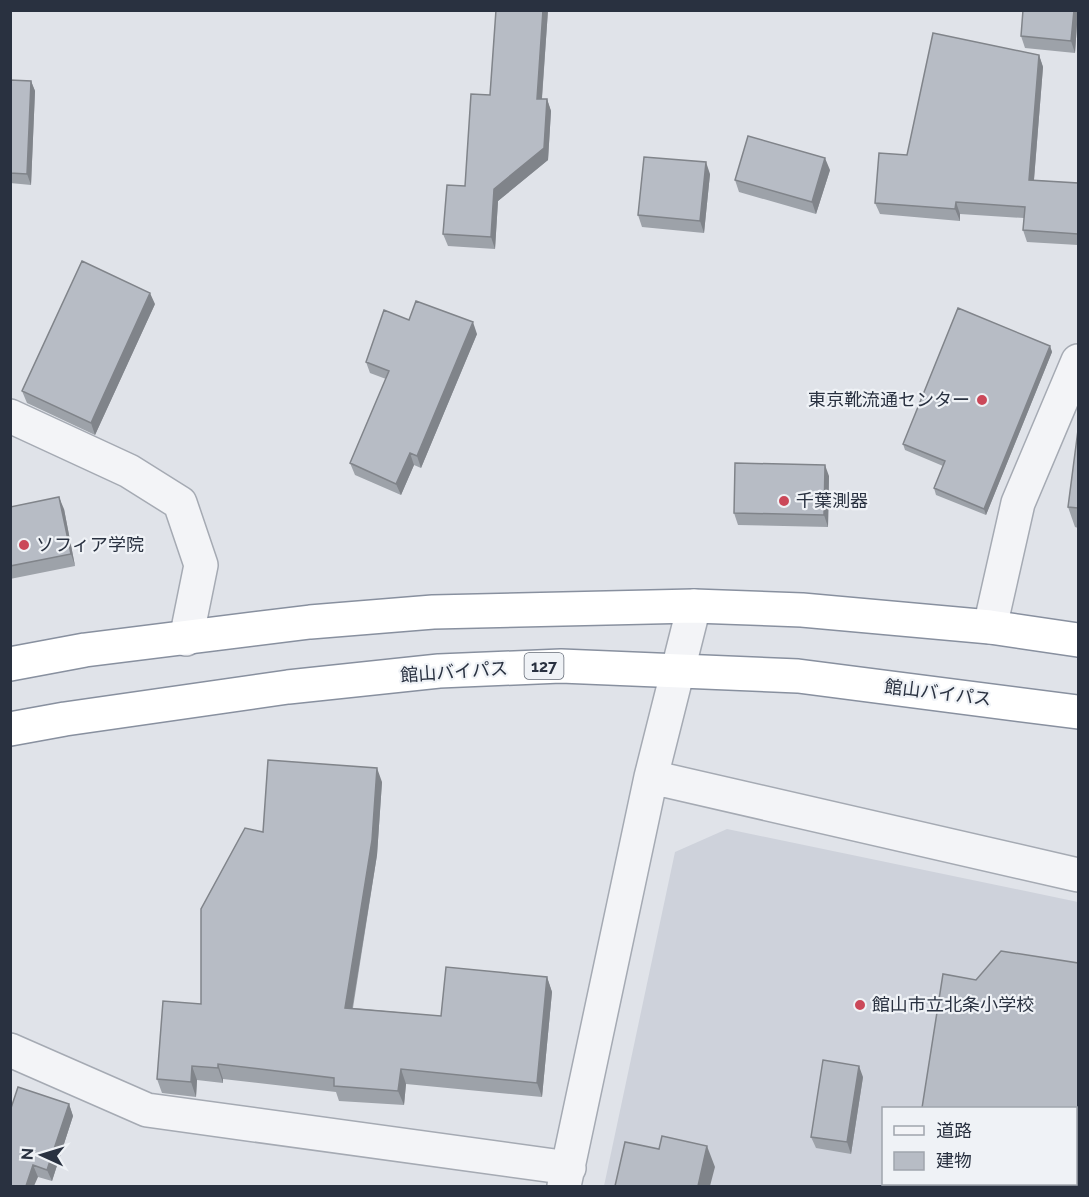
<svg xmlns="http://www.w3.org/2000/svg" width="1089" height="1197" font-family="Raleway,'Noto Sans JP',sans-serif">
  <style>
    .built { fill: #ced2db; fill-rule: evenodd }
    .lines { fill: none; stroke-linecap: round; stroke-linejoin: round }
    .minor-casing { stroke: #a5aab3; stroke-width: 36 }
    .highway-casing { stroke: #88909f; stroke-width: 36 }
    .minor { stroke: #f3f4f7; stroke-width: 33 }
    .highway { stroke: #fff; stroke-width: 33 }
    .wall { fill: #9da2a9 }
    .shaded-wall { fill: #80848a }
    .building { fill: #b7bcc5; stroke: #80848a; stroke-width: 1.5 }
    .poi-dot { fill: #cb4859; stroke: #eff2f6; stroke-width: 2 }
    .labels { text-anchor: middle; stroke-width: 4.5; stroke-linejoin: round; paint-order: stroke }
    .shield { fill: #eff2f6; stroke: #646b77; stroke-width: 1.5 }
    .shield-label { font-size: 16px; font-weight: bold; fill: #293140 }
    .poi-label { font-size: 18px; fill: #293140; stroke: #eff2f6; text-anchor: start }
    .street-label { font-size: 18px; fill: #293140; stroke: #eff2f6 }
  </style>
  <rect width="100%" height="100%" fill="#e0e3e9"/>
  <!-- built -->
  <path class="built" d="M 727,829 L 1078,902 L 1078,1186 L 604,1186 L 675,852 ZM 884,1108 L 1076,1108 L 1076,1184 L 884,1184 Z"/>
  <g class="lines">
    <!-- minor casing -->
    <g class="minor-casing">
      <path id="minor" d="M 10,416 L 129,471 L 180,503 L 201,565 L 186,639
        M 990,627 L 1018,503 L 1078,361
        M 651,777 L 1078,875
        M 10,1050 L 147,1110 L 569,1168
        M 564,1186 L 651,777 L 694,606"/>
    </g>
    <!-- highway casing -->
    <g class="highway-casing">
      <path id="highway" d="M 10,664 L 85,650 L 310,622 L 433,612 L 694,606 L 802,610 L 990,627 L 1078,640
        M 10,729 L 65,719 L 288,687 L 439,671 L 561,666 L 798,676 L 1078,712"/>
    </g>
    <!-- minor -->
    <use href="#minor" class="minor"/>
    <!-- highway -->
    <use href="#highway" class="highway"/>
  </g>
  <!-- wall -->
  <path class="wall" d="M 496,10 L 548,10 L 542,99 L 547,99 L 551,111 L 548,160 L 498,201 L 495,249 L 448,246 L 443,234 L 465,186 L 490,95 Z
    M 1078,10 L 1075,53 L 1025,48 L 1021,36 Z
    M 1039,55 L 1043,67 L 1034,180 L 1078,183 L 1078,245 L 1027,242 L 1023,230 L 1024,218 L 960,214 L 960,221 L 880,214 L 875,203 L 907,155 Z
    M 10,80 L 31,81 L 35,91 L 31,185 L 10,183 Z
    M 830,170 L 816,214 L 739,192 L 735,180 Z
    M 710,174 L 704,233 L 642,227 L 638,215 Z
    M 155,304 L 95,435 L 27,403 L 22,391 Z
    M 409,320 L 477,334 L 421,468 L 414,465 L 401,495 L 355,475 L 350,463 L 386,379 L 370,373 L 366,362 Z
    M 1050,346 L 1052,352 L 986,515 L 936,495 L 934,488 L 943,466 L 905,450 L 903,444 Z
    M 1078,430 L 1078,528 L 1075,527 L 1068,507 Z
    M 829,476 L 828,527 L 738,525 L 734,513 Z
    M 10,507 L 64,509 L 75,566 L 10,579 Z
    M 382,782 L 377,855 L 353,1008 L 441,1016 L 547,977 L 552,992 L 542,1097 L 406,1084 L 404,1105 L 339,1101 L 336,1092 L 223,1079 L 223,1083 L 197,1080 L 196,1097 L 162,1093 L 157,1079 L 201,1004 L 263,832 Z
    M 863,1077 L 851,1154 L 816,1148 L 811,1137 Z
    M 69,1104 L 73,1116 L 52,1181 L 38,1177 L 10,1186 Z"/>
  <!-- shaded-wall -->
  <path class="shaded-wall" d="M 543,10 L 548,10 L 541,110 L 537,99 Z
    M 1074,10 L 1078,10 L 1075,53 L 1071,41 Z
    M 1039,55 L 1043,67 L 1033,191 L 1029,180 Z
    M 31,81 L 35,91 L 31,185 L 27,174 Z
    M 547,99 L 551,111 L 548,160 L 498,201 L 495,249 L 491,237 L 494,189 Z
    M 825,158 L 830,170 L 816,214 L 812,202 Z
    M 706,162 L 710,174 L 704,233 L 700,221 Z
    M 956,202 L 960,214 L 960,221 L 955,209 Z
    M 150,293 L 155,304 L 95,435 L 91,423 Z
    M 473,322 L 477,334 L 421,468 L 417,456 Z
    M 1050,346 L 1052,352 L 986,515 L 984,509 Z
    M 410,453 L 414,465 L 401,495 L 396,484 Z
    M 825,465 L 829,476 L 828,527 L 824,515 Z
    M 59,497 L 64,509 L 75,566 L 71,554 Z
    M 377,768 L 382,782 L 377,855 L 350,1022 L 345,1008 Z
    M 547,977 L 552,992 L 542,1097 L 537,1083 Z
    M 218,1064 L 223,1079 L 223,1083 L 218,1068 Z
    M 192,1066 L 197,1080 L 196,1097 L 191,1082 Z
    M 859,1066 L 863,1077 L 851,1154 L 847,1142 Z
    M 401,1069 L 406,1084 L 404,1105 L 398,1091 Z
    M 69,1104 L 73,1116 L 52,1181 L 47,1170 Z
    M 707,1146 L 715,1167 L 710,1186 L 698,1186 Z
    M 33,1165 L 38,1177 L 34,1186 L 26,1186 Z"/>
  <!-- building -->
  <path class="building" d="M 496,10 L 543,10 L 537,99 L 547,99 L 544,148 L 494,189 L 491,237 L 443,234 L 447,185 L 465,186 L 471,94 L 490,95 Z
    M 1023,10 L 1074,10 L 1071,41 L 1021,36 Z
    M 933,33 L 1039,55 L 1029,180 L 1078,183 L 1078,234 L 1023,230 L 1025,207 L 956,202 L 955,209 L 875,203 L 879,153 L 907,155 Z
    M 10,80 L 31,81 L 27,174 L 10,173 Z
    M 748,136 L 825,158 L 812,202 L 735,180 Z
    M 644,157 L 706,162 L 700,221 L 638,215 Z
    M 82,261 L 150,293 L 91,423 L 22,391 Z
    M 416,301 L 473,322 L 417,456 L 410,453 L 396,484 L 350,463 L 389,371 L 366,362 L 384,310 L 409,320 Z
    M 958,308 L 1050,346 L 984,509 L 934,488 L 945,461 L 903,444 Z
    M 1078,430 L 1078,508 L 1068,507 Z
    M 735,463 L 825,465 L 824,515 L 734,513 Z
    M 59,497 L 71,554 L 10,566 L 10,507 Z
    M 268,760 L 377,768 L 372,840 L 345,1008 L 441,1016 L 446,967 L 547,977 L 537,1083 L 401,1069 L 398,1091 L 334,1086 L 334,1078 L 218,1064 L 218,1068 L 192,1066 L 191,1082 L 157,1079 L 163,1001 L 201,1004 L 201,909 L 245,828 L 263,832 Z
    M 1001,951 L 1078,963 L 1078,1186 L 909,1186 L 910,1184 L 1076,1184 L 1076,1108 L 922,1108 L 943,974 L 976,980 Z
    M 823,1060 L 859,1066 L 847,1142 L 811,1137 Z
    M 18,1087 L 69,1104 L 47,1170 L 33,1165 L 26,1186 L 10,1186 L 10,1111 Z
    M 662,1136 L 707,1146 L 698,1186 L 615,1186 L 625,1142 L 659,1149 Z"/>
  <!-- markers -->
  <g class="poi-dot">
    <circle cx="982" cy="400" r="6"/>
    <circle cx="784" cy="501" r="6"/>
    <circle cx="24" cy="545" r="6"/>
    <circle cx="860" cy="1005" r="6"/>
  </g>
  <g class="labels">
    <!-- shield labels -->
    <rect class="shield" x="524.5" y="653" width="39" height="26" rx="4.5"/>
    <g class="shield-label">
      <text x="544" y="672">127</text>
    </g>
    <!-- poi labels -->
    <g class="poi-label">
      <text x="970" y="406" text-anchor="end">東京靴流通センター</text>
      <text x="796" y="507">千葉測器</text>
      <text x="36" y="551">ソフィア学院</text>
      <text x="872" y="1011">館山市立北条小学校</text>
    </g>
    <!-- street labels -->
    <g class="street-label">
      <text transform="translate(454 672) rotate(-4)" y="6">館山バイパス</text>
      <text transform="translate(938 693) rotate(7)" y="6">館山バイパス</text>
    </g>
  </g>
  <!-- border -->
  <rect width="1089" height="1197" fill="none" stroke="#293140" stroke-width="24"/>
  <!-- legend -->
  <rect x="882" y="1107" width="195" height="78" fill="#eff2f6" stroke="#a0a5ad" stroke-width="1.5"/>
  <rect x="894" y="1126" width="30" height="9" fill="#f3f4f7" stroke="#a0a5ad" stroke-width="1.5"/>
  <text x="936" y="1137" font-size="18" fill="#293140">道路</text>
  <rect x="894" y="1152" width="30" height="18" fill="#b7bcc5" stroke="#a0a5ad" stroke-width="1.5"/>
  <text x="936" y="1167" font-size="18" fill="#293140">建物</text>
  <!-- north arrow -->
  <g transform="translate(42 1155) rotate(274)" stroke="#eff2f6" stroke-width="4.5" paint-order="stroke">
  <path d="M0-4.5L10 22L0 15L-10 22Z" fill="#293140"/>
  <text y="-9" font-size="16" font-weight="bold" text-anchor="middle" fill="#293140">N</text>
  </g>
</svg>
